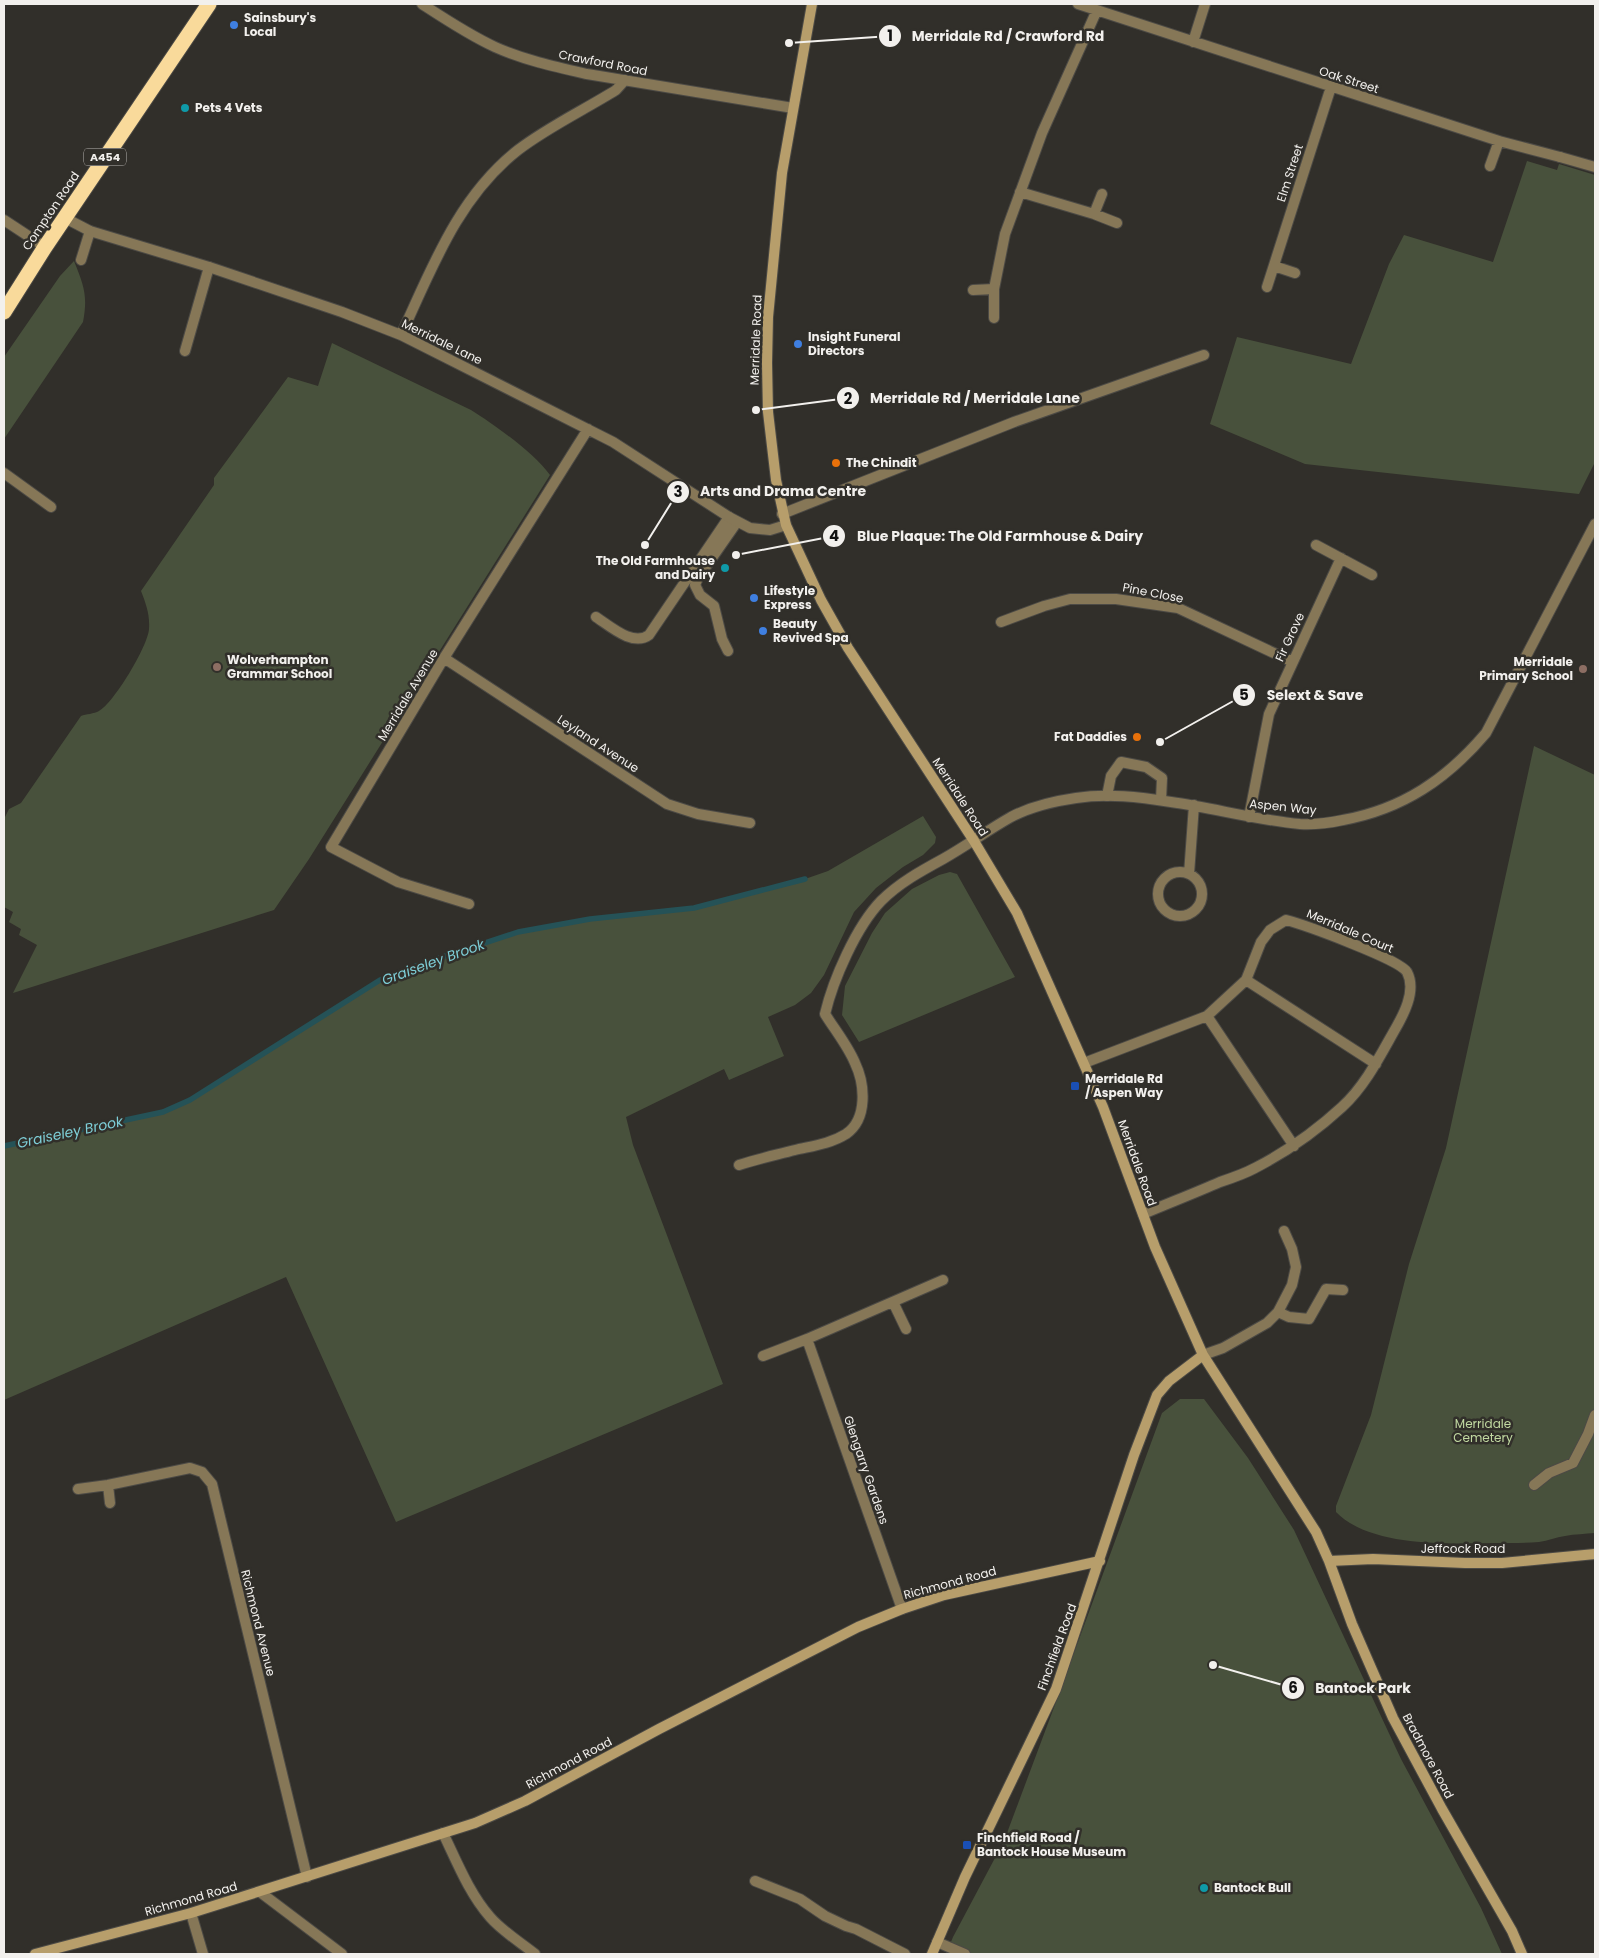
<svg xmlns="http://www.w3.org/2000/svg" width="1599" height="1958" font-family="Poppins,sans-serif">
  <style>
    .green { fill: #48513c }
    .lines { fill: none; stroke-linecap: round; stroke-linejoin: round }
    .stream { stroke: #255257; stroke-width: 5.5 }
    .lane-casing { stroke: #4c4a45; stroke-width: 12 }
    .street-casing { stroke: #4c4a45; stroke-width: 12 }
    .secondary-casing { stroke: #4c4a45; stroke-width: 12 }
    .highway-casing { stroke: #4c4a45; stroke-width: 17 }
    .lane { stroke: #867757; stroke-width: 10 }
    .street { stroke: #867757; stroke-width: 10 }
    .secondary { stroke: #b79e6b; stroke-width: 10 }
    .highway { stroke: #f9da9b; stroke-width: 15 }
    .shop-dot { fill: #3f7fe0; stroke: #312f2a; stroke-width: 2 }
    .culture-dot { fill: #0f9aa8; stroke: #312f2a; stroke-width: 2 }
    .food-dot { fill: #e8710a; stroke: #312f2a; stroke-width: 2 }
    .education-dot { fill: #8d6e63; stroke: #312f2a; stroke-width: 2 }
    .transit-dot { fill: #1a4fb4; stroke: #312f2a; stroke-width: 2 }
    .labels { text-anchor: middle; stroke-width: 5; stroke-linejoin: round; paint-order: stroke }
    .shield { fill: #312f2a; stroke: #b8b6b2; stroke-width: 1 }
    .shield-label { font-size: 11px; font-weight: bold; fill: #f2f0ed }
    .poi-label { font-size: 12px; font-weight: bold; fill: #f2f0ed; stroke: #312f2a; text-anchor: start }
    .street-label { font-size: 12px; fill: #f2f0ed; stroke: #312f2a }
    .park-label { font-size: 12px; fill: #c1d9a1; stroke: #312f2a }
    .water-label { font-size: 14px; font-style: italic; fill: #7eced7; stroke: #312f2a }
    .leader { fill: none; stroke: #f2f0ed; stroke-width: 2 }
    .callout-dot { fill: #f2f0ed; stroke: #312f2a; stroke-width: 2 }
    .mark-label { font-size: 15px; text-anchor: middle; font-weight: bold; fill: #111 }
    .callout-label { font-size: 14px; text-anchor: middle; font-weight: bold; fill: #f2f0ed; stroke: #312f2a; stroke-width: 5; stroke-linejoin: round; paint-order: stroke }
  </style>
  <rect width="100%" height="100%" fill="#312f2a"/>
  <!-- green -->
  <path class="green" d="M 1527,161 L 1557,170 L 1559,164 L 1595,175 L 1595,462 L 1579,494 L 1305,464 L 1210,424 L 1237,337 L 1351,364 L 1389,264 L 1404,235 L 1493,262 Z
    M 74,261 C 84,286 88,296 83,322 L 4,439 L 4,357 L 60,276 Z
    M 332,343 L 471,410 C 495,425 534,453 550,475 L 309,859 L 274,910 L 13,993 L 37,945 L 19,935 L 21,929 L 9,922 L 13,912 L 4,907 L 4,819 L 9,809 L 21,803 L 81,716 C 86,714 94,714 99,711 C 114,703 148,646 149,629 C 150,614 146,604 141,591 L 214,485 L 214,478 L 288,377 L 318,386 Z
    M 1534,746 L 1595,775 L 1595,1533 C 1585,1534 1575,1534 1565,1536 C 1556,1537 1548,1541 1539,1542 C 1524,1543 1508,1543 1493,1543 C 1448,1544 1370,1547 1336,1512 L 1336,1506 L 1371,1415 L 1409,1264 L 1446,1148 Z
    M 923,816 L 936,837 L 935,843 L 923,855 L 903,867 L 876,888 L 854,912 L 824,975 L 811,993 L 795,1005 L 768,1017 L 784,1056 L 729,1080 L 724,1069 L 626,1117 L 633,1145 L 723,1384 L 396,1522 L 286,1277 L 4,1400 L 4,1146 L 163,1112 L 190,1100 L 380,980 L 421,964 L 518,932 L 590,919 L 694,908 L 805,879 L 828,871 Z
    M 950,872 L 957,874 L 1015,977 L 859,1042 L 842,1015 L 845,986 L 872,933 L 885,913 L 912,889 L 939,875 Z
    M 1180,1399 L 1204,1399 L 1248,1458 L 1294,1530 L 1401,1759 L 1481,1908 L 1502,1954 L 946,1954 L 953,1937 L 1004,1841 L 1056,1702 L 1162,1413 Z"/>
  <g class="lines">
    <!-- stream -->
    <path class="stream" d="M 4,1146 L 163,1112 L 190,1100 L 380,980 L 421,964 L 518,932 L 590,919 L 694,908 L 805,879"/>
    <!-- lane casing -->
    <g class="lane-casing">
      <path id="lane" d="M 1560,157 L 1595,167
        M 4,220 L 45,247
        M 81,260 L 90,231
        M 185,351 L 209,267
        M 4,473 L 51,507
        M 596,617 C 610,626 633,647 649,635 L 729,517
        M 728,651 L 722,639 L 714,606 L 700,595 L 695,585 L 698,578 L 737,522
        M 1107,796 L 1111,776 L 1121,762 L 1146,767 L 1162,778 L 1161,800
        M 1278,1312 L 1289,1317 L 1309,1319 L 1326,1289 L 1343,1290
        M 1203,1355 L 1223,1348 L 1267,1323 L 1278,1312 L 1292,1285 L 1296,1267 L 1292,1249 L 1284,1231
        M 755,1881 L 800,1899 L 825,1916 L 846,1926 L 856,1929 L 905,1954
        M 937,1942 L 965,1954"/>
    </g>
    <!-- street casing -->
    <g class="street-casing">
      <path id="street" d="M 422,4 C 445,19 469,35 495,47 C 524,60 556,67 587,74 L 793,108
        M 1078,4 L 1499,141 L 1560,157
        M 1193,42 L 1205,4
        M 1490,166 L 1499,141
        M 1020,192 L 1094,214 L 1117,223
        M 1094,214 L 1102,194
        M 65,218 L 90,231 L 209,267 L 342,312 L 401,335 L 613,442 L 729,517 L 750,528 L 770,530 L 786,525
        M 1274,266 L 1295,273
        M 1267,287 L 1331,87
        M 973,290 L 994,289
        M 994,318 L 994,289 L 1005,234 L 1042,133 L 1097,10
        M 401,335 C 432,268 458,197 518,150 C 548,127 584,110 616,90 L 625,80
        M 782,514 L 1014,422 L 1204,355
        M 1316,545 L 1372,575
        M 1001,622 L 1044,606 L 1070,599 L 1116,599 L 1178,608 L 1293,662
        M 444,658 L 667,804 L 698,814 L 750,823
        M 1249,817 L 1269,714 L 1341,558
        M1158 894a22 22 0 1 1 44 0a22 22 0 1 1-44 0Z
        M 1189,874 L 1194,805
        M 469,904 L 398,882 L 331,847 L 444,658 L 588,429
        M 1246,980 L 1376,1064
        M 1207,1016 L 1294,1146
        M 1084,1063 L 1207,1016 L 1246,980 L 1261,942 L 1270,930 L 1286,920 C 1305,925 1399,959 1407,972 C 1417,991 1403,1016 1393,1033 C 1379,1058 1364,1087 1342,1107 C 1316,1131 1286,1152 1255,1168 C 1244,1174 1232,1178 1220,1182 C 1195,1193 1169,1203 1143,1214
        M 739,1165 C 757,1159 776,1155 795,1150 C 812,1146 830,1144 846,1134 C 868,1119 865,1084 855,1063 C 848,1046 835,1030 825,1014 C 833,980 856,927 881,901 C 899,883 921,871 943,859 C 966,846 988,830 1011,817 C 1030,807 1055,801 1076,798 C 1107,793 1140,797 1171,802 C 1214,808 1256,820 1300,824 C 1315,825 1329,823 1343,820 C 1403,809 1447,779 1486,733 L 1595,524
        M 893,1302 L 906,1329
        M 807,1339 L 902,1609
        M 763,1356 L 807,1339 L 943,1280
        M 108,1485 L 110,1503
        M 1534,1485 L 1549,1473 L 1573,1463 L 1588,1434 L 1595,1415
        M 78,1489 L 108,1485 L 190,1468 L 202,1472 L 212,1484 L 307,1877
        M 443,1833 C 457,1862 469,1893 490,1917 C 502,1931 520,1942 535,1954
        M 260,1892 L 342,1954
        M 191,1913 L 203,1954"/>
    </g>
    <!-- secondary casing -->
    <g class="secondary-casing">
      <path id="secondary" d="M 812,4 L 782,173 L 768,317 L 767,363 L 768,412 L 776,480 L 786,525 L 821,600 L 848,648 L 974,841 L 1017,913 L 1103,1107 L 1155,1247 L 1203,1355 L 1316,1532 L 1329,1561 L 1352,1624 L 1393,1718 L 1442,1809 L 1512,1931 L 1522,1954
        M 1329,1561 L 1373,1559 L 1465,1563 L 1502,1563 L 1595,1554
        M 35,1954 L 191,1913 L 475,1823 L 525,1801 L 659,1729 L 858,1627 L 902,1609 L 944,1595 L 1100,1561
        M 932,1954 L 965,1877 L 1056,1689 L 1134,1455 L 1157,1395 L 1169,1381 L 1203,1355"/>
    </g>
    <!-- highway casing -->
    <g class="highway-casing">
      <path id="highway" d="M 4,312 L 45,247 L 209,4"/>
    </g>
    <!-- lane -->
    <use href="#lane" class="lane"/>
    <!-- street -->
    <use href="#street" class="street"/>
    <!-- secondary -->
    <use href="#secondary" class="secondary"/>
    <!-- highway -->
    <use href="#highway" class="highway"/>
  </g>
  <!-- markers -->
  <g class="shop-dot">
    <circle cx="234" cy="25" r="5"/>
    <circle cx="798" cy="344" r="5"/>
    <circle cx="754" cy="598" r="5"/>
    <circle cx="763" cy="631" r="5"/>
  </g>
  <g class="culture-dot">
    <circle cx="185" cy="108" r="5"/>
    <circle cx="725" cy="568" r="5"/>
    <circle cx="1204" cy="1888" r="5"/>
  </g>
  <g class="food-dot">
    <circle cx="836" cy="463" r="5"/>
    <circle cx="1137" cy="737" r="5"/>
  </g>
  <g class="education-dot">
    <circle cx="217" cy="667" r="5"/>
    <circle cx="1583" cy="669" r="5"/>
  </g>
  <g class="transit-dot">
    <rect x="1070" y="1081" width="10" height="10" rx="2.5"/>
    <rect x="962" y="1840" width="10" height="10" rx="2.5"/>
  </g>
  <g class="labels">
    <!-- shield labels -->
    <rect class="shield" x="84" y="148.5" width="42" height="17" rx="4"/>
    <g class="shield-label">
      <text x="105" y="161">A454</text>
    </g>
    <!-- poi labels -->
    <g class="poi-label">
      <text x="244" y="22">Sainsbury's<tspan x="244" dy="14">Local</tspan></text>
      <text x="195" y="112">Pets 4 Vets</text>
      <text x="808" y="341">Insight Funeral<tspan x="808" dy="14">Directors</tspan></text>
      <text x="846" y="467">The Chindit</text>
      <text x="715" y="565" text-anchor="end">The Old Farmhouse<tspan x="715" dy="14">and Dairy</tspan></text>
      <text x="764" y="595">Lifestyle<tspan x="764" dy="14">Express</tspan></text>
      <text x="773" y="628">Beauty<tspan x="773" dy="14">Revived Spa</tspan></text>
      <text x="227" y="664">Wolverhampton<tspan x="227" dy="14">Grammar School</tspan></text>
      <text x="1573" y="666" text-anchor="end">Merridale<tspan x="1573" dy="14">Primary School</tspan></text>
      <text x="1127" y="741" text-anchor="end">Fat Daddies</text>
      <text x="1085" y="1083">Merridale Rd<tspan x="1085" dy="14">/ Aspen Way</tspan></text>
      <text x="977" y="1842">Finchfield Road /<tspan x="977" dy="14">Bantock House Museum</tspan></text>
      <text x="1214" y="1892">Bantock Bull</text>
    </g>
    <!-- street labels -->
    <g class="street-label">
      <text transform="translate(603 63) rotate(11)" y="4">Crawford Road</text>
      <text transform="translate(1349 80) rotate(18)" y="4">Oak Street</text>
      <text transform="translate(1290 173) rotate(-72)" y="4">Elm Street</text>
      <text transform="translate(51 211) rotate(-56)" y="4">Compton Road</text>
      <text transform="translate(756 340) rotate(-88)" y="4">Merridale Road</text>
      <text transform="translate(442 342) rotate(26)" y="4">Merridale Lane</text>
      <text transform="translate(1153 593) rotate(11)" y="4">Pine Close</text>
      <text transform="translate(1290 637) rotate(-65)" y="4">Fir Grove</text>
      <text transform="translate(408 695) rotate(-59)" y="4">Merridale Avenue</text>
      <text transform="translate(598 744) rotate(33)" y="4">Leyland Avenue</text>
      <text transform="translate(960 797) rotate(57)" y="4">Merridale Road</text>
      <text transform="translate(1283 807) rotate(6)" y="4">Aspen Way</text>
      <text transform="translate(1350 931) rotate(23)" y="4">Merridale Court</text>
      <text transform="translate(1137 1163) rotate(70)" y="4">Merridale Road</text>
      <text transform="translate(866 1470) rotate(71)" y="4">Glengarry Gardens</text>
      <text x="1463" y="1553">Jeffcock Road</text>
      <text transform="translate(950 1583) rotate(-15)" y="4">Richmond Road</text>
      <text transform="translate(258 1623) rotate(76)" y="4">Richmond Avenue</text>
      <text transform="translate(1057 1647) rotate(-70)" y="4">Finchfield Road</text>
      <text transform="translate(1428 1756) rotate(62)" y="4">Bradmore Road</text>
      <text transform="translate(569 1763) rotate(-28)" y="4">Richmond Road</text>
      <text transform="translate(191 1899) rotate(-16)" y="4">Richmond Road</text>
    </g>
    <!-- park labels -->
    <g class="park-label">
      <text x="1483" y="1428">Merridale<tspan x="1483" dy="14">Cemetery</tspan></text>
    </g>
    <!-- water labels -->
    <g class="water-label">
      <text transform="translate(433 962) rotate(-20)" y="5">Graiseley Brook</text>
      <text transform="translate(70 1132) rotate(-12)" y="5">Graiseley Brook</text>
    </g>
  </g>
  <!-- callouts -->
  <path class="leader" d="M789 43L890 36M756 410L848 398M645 545L678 492M736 555L834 536M1160 742L1244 695M1213 1665L1293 1688"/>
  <g class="callout-dot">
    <circle cx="789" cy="43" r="5"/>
    <circle cx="756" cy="410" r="5"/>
    <circle cx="645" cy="545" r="5"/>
    <circle cx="736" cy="555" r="5"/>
    <circle cx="1160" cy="742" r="5"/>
    <circle cx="1213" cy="1665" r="5"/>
    <circle cx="890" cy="36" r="12"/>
    <circle cx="848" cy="398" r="12"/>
    <circle cx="678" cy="492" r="12"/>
    <circle cx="834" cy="536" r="12"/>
    <circle cx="1244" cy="695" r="12"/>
    <circle cx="1293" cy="1688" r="12"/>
  </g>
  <g class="mark-label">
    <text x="890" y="41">1</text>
    <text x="848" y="404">2</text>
    <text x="678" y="497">3</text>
    <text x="834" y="541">4</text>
    <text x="1244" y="700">5</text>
    <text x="1293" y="1693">6</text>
  </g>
  <g class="callout-label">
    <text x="1008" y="41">Merridale Rd / Crawford Rd</text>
    <text x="975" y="403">Merridale Rd / Merridale Lane</text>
    <text x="783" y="496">Arts and Drama Centre</text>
    <text x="1000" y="541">Blue Plaque: The Old Farmhouse &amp; Dairy</text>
    <text x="1315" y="700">Selext &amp; Save</text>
    <text x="1363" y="1693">Bantock Park</text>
  </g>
  <!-- border -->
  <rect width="1599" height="1958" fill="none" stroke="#f2f0ed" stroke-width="10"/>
</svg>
